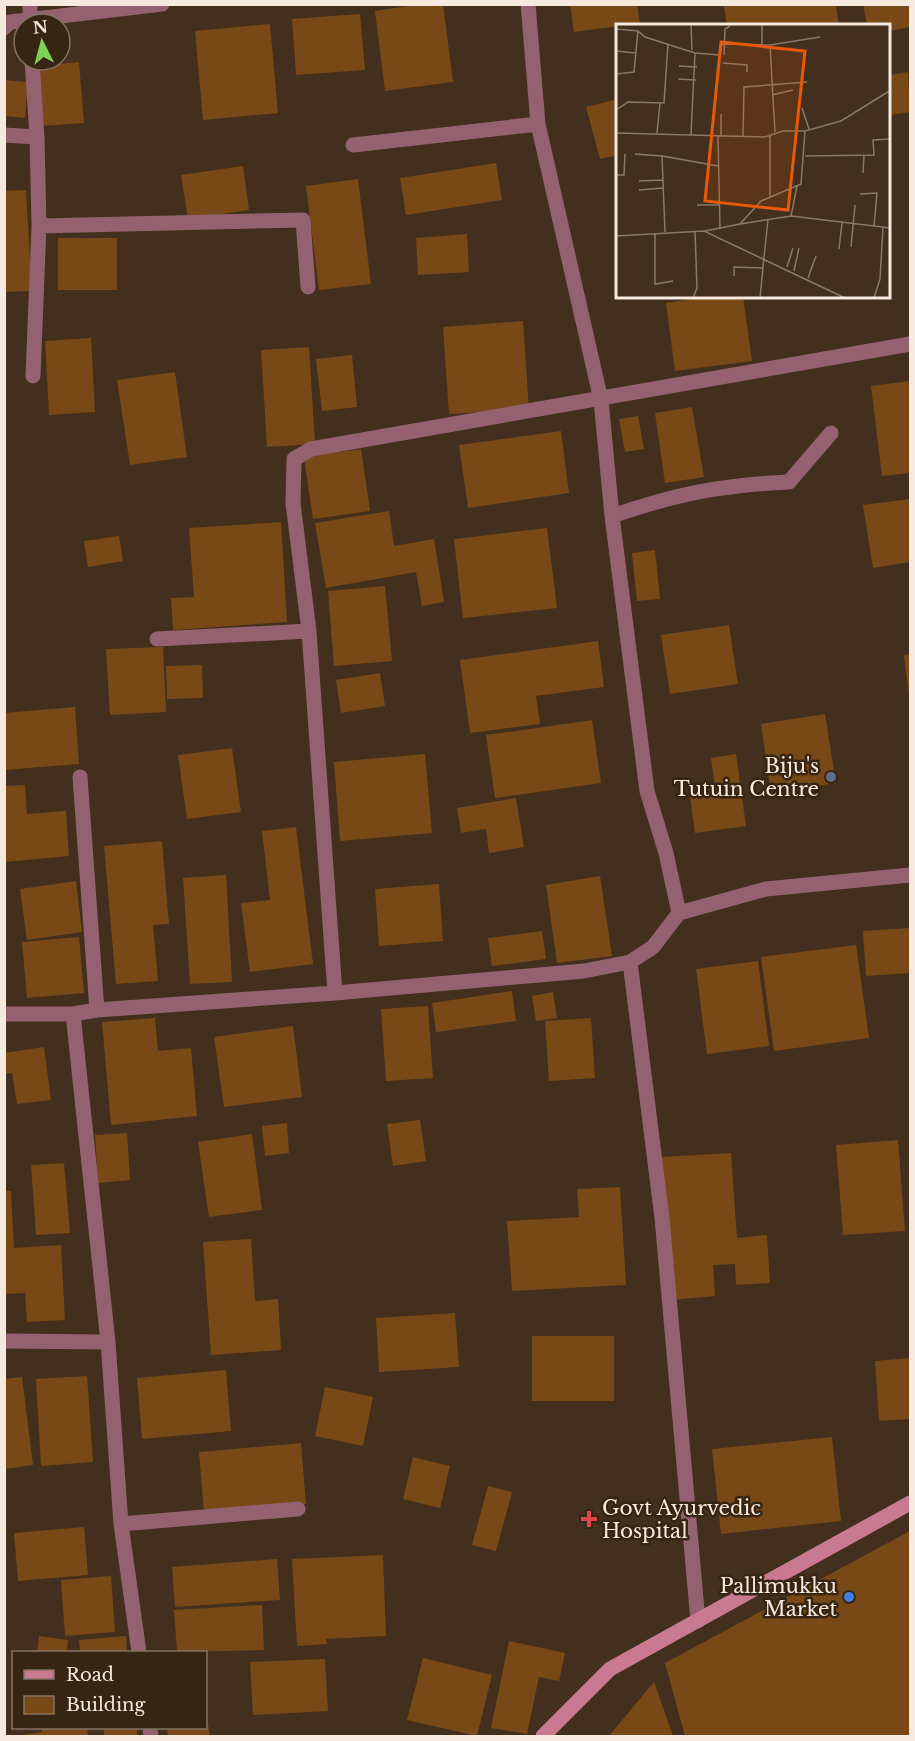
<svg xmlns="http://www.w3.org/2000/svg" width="915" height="1741" font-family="'Libre Baskerville',serif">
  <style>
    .building { fill: #784916 }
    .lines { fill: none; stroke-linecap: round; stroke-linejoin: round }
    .street { stroke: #93616f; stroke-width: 15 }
    .secondary { stroke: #c97a91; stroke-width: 15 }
    .service-dot { fill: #5c6f8a; stroke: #372513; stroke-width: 2 }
    .health-dot { fill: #e0444e; stroke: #372513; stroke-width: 2 }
    .shop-dot { fill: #3f7fe0; stroke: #372513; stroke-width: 2 }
    .labels { text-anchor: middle; stroke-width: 5; stroke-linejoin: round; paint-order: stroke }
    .poi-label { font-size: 20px; fill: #f6e9de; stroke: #372513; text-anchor: end }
    .inset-road { fill: none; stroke: #8a796a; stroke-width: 1.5 }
    .view { fill: #e8590c; fill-opacity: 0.15; stroke: #e8590c; stroke-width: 3 }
    .inset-edge { fill: none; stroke: #f6e9de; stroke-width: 3 }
  </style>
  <rect width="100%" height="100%" fill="#422f1d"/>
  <!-- building -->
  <path class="building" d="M 421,4 L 443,4 L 453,82 L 385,91 L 375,11 Z
    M 570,4 L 637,4 L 640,23 L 574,32 Z
    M 724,4 L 836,4 L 839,26 L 727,26 Z
    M 863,4 L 910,4 L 910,27 L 890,31 L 890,26 L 867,26 Z
    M 360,14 L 365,70 L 296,75 L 292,19 Z
    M 270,24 L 278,113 L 203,120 L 195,31 Z
    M 79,62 L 84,123 L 41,126 L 36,66 Z
    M 908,72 L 910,112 L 890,115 L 890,75 Z
    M 4,80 L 28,82 L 25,118 L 4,116 Z
    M 618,99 L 618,155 L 600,159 L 586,107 Z
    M 496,163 L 502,200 L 406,215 L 400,178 Z
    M 243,166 L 249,210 L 188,219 L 181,175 Z
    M 358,179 L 371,284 L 319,290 L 306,186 Z
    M 26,190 L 32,291 L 4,292 L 4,191 Z
    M 467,234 L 469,272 L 418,275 L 416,238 Z
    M 58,238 L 117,238 L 117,290 L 58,290 Z
    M 705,297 L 743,297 L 752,361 L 675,371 L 666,303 Z
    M 523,321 L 529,409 L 449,414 L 443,327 Z
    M 91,338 L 95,412 L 49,415 L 45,341 Z
    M 309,347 L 315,444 L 267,447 L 261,350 Z
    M 352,355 L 357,407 L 322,411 L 316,359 Z
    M 175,372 L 187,457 L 130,465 L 117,380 Z
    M 910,381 L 910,473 L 882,476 L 871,386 Z
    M 692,407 L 704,477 L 665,483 L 655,413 Z
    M 638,416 L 644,449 L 625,452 L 619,419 Z
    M 561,431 L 569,493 L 468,508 L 459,445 Z
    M 361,449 L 370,511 L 313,519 L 304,457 Z
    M 910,499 L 910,562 L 873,568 L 863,505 Z
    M 389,511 L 394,546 L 434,539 L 444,602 L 422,606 L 416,572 L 326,588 L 315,523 Z
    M 281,522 L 287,622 L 173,630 L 171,598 L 194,597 L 189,528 Z
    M 547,528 L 557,608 L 463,618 L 454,539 Z
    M 119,536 L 123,561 L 88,567 L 84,541 Z
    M 655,550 L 660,599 L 637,601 L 632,553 Z
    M 385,586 L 392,661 L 334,666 L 328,591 Z
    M 729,625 L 738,684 L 670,694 L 661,635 Z
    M 598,641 L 604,687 L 536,696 L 540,724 L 470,733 L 460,660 Z
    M 163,647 L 166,712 L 110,715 L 106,649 Z
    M 910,654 L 910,695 L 909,695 L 904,655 Z
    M 202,665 L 203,698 L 167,699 L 166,666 Z
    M 380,673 L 385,706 L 341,713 L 336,680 Z
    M 75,707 L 79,764 L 4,770 L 4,713 Z
    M 825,714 L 836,783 L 771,793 L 761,724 Z
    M 592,720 L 601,783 L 495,798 L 486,735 Z
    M 232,748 L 241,812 L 187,819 L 178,755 Z
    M 425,754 L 432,833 L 340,841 L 334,762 Z
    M 736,754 L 746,826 L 695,833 L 689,790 L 715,787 L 711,758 Z
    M 25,785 L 27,814 L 66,811 L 69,856 L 4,862 L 4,786 Z
    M 516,798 L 524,847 L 489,853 L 486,829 L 461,833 L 457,808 Z
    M 296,827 L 313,964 L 250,972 L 241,903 L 270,900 L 262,831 Z
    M 162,841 L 169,924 L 153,925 L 158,981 L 116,984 L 104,846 Z
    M 226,875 L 232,982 L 190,984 L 183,878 Z
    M 600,876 L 612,956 L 557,963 L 546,885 Z
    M 76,881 L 82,932 L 27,940 L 20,889 Z
    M 439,884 L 443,941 L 379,946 L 375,889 Z
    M 910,928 L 910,973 L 866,976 L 863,931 Z
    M 542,931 L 546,959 L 492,966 L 488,938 Z
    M 79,937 L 84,993 L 27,998 L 22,942 Z
    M 856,945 L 869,1038 L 774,1051 L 761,957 Z
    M 758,961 L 769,1046 L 707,1054 L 696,969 Z
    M 512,991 L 516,1021 L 436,1032 L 432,1003 Z
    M 553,992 L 557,1018 L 536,1021 L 532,996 Z
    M 428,1006 L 433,1078 L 386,1081 L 381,1009 Z
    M 155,1018 L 158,1051 L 191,1048 L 197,1116 L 111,1125 L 102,1022 Z
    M 591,1018 L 595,1078 L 549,1081 L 545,1021 Z
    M 293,1026 L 302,1097 L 224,1107 L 214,1037 Z
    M 44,1047 L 51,1100 L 17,1104 L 12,1073 L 4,1074 L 4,1053 Z
    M 420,1120 L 426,1161 L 393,1166 L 387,1124 Z
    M 287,1123 L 289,1153 L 265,1156 L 262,1126 Z
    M 127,1133 L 130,1180 L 98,1183 L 95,1135 Z
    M 252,1134 L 262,1210 L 209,1217 L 198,1142 Z
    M 898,1140 L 905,1231 L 843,1235 L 836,1145 Z
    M 731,1153 L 737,1238 L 767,1235 L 770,1283 L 736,1285 L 735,1264 L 713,1265 L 715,1296 L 671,1300 L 661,1157 Z
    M 64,1163 L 70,1233 L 36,1235 L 31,1165 Z
    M 620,1187 L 626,1285 L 512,1291 L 507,1221 L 579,1217 L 577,1189 Z
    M 4,1191 L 11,1191 L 14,1248 L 61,1245 L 65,1320 L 27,1322 L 25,1293 L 4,1294 Z
    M 251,1239 L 255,1301 L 278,1299 L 281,1350 L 211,1355 L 203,1242 Z
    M 455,1313 L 459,1367 L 379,1372 L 376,1318 Z
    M 532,1336 L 614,1336 L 614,1401 L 532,1401 Z
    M 910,1358 L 910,1419 L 879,1421 L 875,1361 Z
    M 226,1370 L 231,1431 L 142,1439 L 137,1378 Z
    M 87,1376 L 93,1462 L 41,1466 L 36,1379 Z
    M 22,1377 L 33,1465 L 4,1469 L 4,1379 Z
    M 325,1387 L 373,1397 L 363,1446 L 315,1436 Z
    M 832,1437 L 841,1521 L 721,1534 L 712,1449 Z
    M 301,1443 L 306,1504 L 204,1512 L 199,1452 Z
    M 413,1457 L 450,1466 L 440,1508 L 403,1499 Z
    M 488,1486 L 512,1492 L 496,1551 L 472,1545 Z
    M 84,1527 L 88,1575 L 18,1581 L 14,1533 Z
    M 910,1531 L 910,1736 L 685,1736 L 665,1663 Z
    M 383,1555 L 386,1636 L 326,1639 L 327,1644 L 297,1646 L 292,1559 Z
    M 277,1559 L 280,1600 L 175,1607 L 172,1567 Z
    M 111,1576 L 115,1632 L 65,1636 L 61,1580 Z
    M 262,1605 L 264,1650 L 177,1652 L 174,1610 Z
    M 39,1636 L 68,1640 L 67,1652 L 37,1652 Z
    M 126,1636 L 127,1652 L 80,1652 L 79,1640 Z
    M 509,1641 L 565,1653 L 559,1681 L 539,1677 L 527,1734 L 491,1728 Z
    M 423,1658 L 492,1675 L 477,1736 L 407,1720 Z
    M 325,1659 L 328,1711 L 253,1715 L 250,1662 Z
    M 654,1682 L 673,1736 L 609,1736 Z
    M 206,1712 L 210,1736 L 168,1736 L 167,1728 L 206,1728 Z
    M 41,1728 L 87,1728 L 88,1736 L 15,1736 L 42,1732 Z
    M 104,1728 L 137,1728 L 137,1736 L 104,1736 Z"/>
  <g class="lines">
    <!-- street -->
    <path class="street" d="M 528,4 L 538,124 L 601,400 L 612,516 L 647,791 L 666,853 L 679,913
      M 30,24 L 30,4
      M 4,28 L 10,22 L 162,4
      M 32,60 L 37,137
      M 4,135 L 37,137 L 39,226 L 33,376
      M 353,145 L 538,124
      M 39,226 L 303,220 L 308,287
      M 612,516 C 676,494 721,485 789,482 L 831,433
      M 157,639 L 309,631
      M 80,777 L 97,1010
      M 630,962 L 662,1218 L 698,1621
      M 335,993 L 309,631 L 293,503 L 294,459 L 311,449 L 910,344
      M 4,1014 L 73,1014 L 97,1010 L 335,993 L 584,971 L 630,962 L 653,947 L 679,913 L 766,889 L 910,875
      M 73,1014 L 108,1342 L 121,1524 L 139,1652
      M 4,1341 L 108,1342
      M 121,1524 L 298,1509
      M 150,1728 L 151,1736"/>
    <!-- secondary -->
    <path class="secondary" d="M 543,1736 L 610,1669 L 910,1503"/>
  </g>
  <!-- markers -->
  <circle class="service-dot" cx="831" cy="777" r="6"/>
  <path class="health-dot" d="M586 1510h6v6h6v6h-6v6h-6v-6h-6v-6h6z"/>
  <circle class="shop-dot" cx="849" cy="1597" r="6"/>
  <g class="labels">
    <!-- poi labels -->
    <g class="poi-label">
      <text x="819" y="773">Biju's<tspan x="819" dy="23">Tutuin Centre</tspan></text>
      <text x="602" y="1515" text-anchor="start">Govt Ayurvedic<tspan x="602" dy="23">Hospital</tspan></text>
      <text x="837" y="1593">Pallimukku<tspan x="837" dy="23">Market</tspan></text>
    </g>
  </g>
  <!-- overview -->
  <g transform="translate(616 24)">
    <rect width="274" height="274" fill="#422f1d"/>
    <path class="inset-road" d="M 75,1 L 76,26M 146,1 L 146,21M 0,5 L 22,7 L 29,13 L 79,29 L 104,31 L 106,20 L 154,21 L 204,13M 154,21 L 159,108M 0,27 L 19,29M 108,31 L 109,5 L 114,2M 107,39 L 131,41 L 131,48M 63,42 L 81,43M 0,50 L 18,48 L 22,7M 62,55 L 80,56M 156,71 L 177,66M 186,84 L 193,105M 0,86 L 12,78 L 48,79 L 52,20M 0,109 L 149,113 L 167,107 L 189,107M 41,109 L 44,79M 75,110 L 79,29M 102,112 L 104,205M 105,112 L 105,90M 127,112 L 128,63 L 191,58M 19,130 L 46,132M 189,132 L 258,131 L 257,116 L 275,115M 247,149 L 248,131M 0,151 L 8,151 L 9,130M 23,157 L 47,156M 23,166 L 47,164M 244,170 L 261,169 L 258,202M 154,173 L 154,112M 81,181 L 103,181M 175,192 L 181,162M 124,200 L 175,192 L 275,204M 89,207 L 124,200 L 145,177 L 185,160 L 189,107 L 225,97 L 275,66M 49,208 L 46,132 L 102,142M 39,209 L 39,260 L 57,257M 0,212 L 88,207 L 229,274M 235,223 L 239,181M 223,225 L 226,199M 148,233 L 152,196M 171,243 L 177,224M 178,247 L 183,224M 118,252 L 118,243 L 147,244M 192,254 L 200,232M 77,274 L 81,264 L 79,207M 144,274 L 148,233M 258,274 L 264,255 L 267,203"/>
    <path class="view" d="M 105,18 L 189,27 L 172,186 L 89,177 Z"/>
    <rect width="274" height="274" class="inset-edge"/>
  </g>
  <!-- border -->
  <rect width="915" height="1741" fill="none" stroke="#f6e9de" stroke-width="12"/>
  <!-- legend -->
  <rect x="12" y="1651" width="195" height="78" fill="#372513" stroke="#837364" stroke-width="1.5"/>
  <rect x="24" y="1670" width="30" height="9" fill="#c97a91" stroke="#837364" stroke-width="1.5"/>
  <text x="66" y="1681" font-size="18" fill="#f6e9de">Road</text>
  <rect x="24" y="1696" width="30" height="18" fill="#784916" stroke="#837364" stroke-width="1.5"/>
  <text x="66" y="1711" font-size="18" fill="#f6e9de">Building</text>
  <!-- north arrow -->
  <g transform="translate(42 42) rotate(354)"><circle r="28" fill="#372513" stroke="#837364" stroke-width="1.5"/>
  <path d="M0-4.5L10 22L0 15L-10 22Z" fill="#7dd154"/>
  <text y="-9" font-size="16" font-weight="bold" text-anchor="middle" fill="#f6e9de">N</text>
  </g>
</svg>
